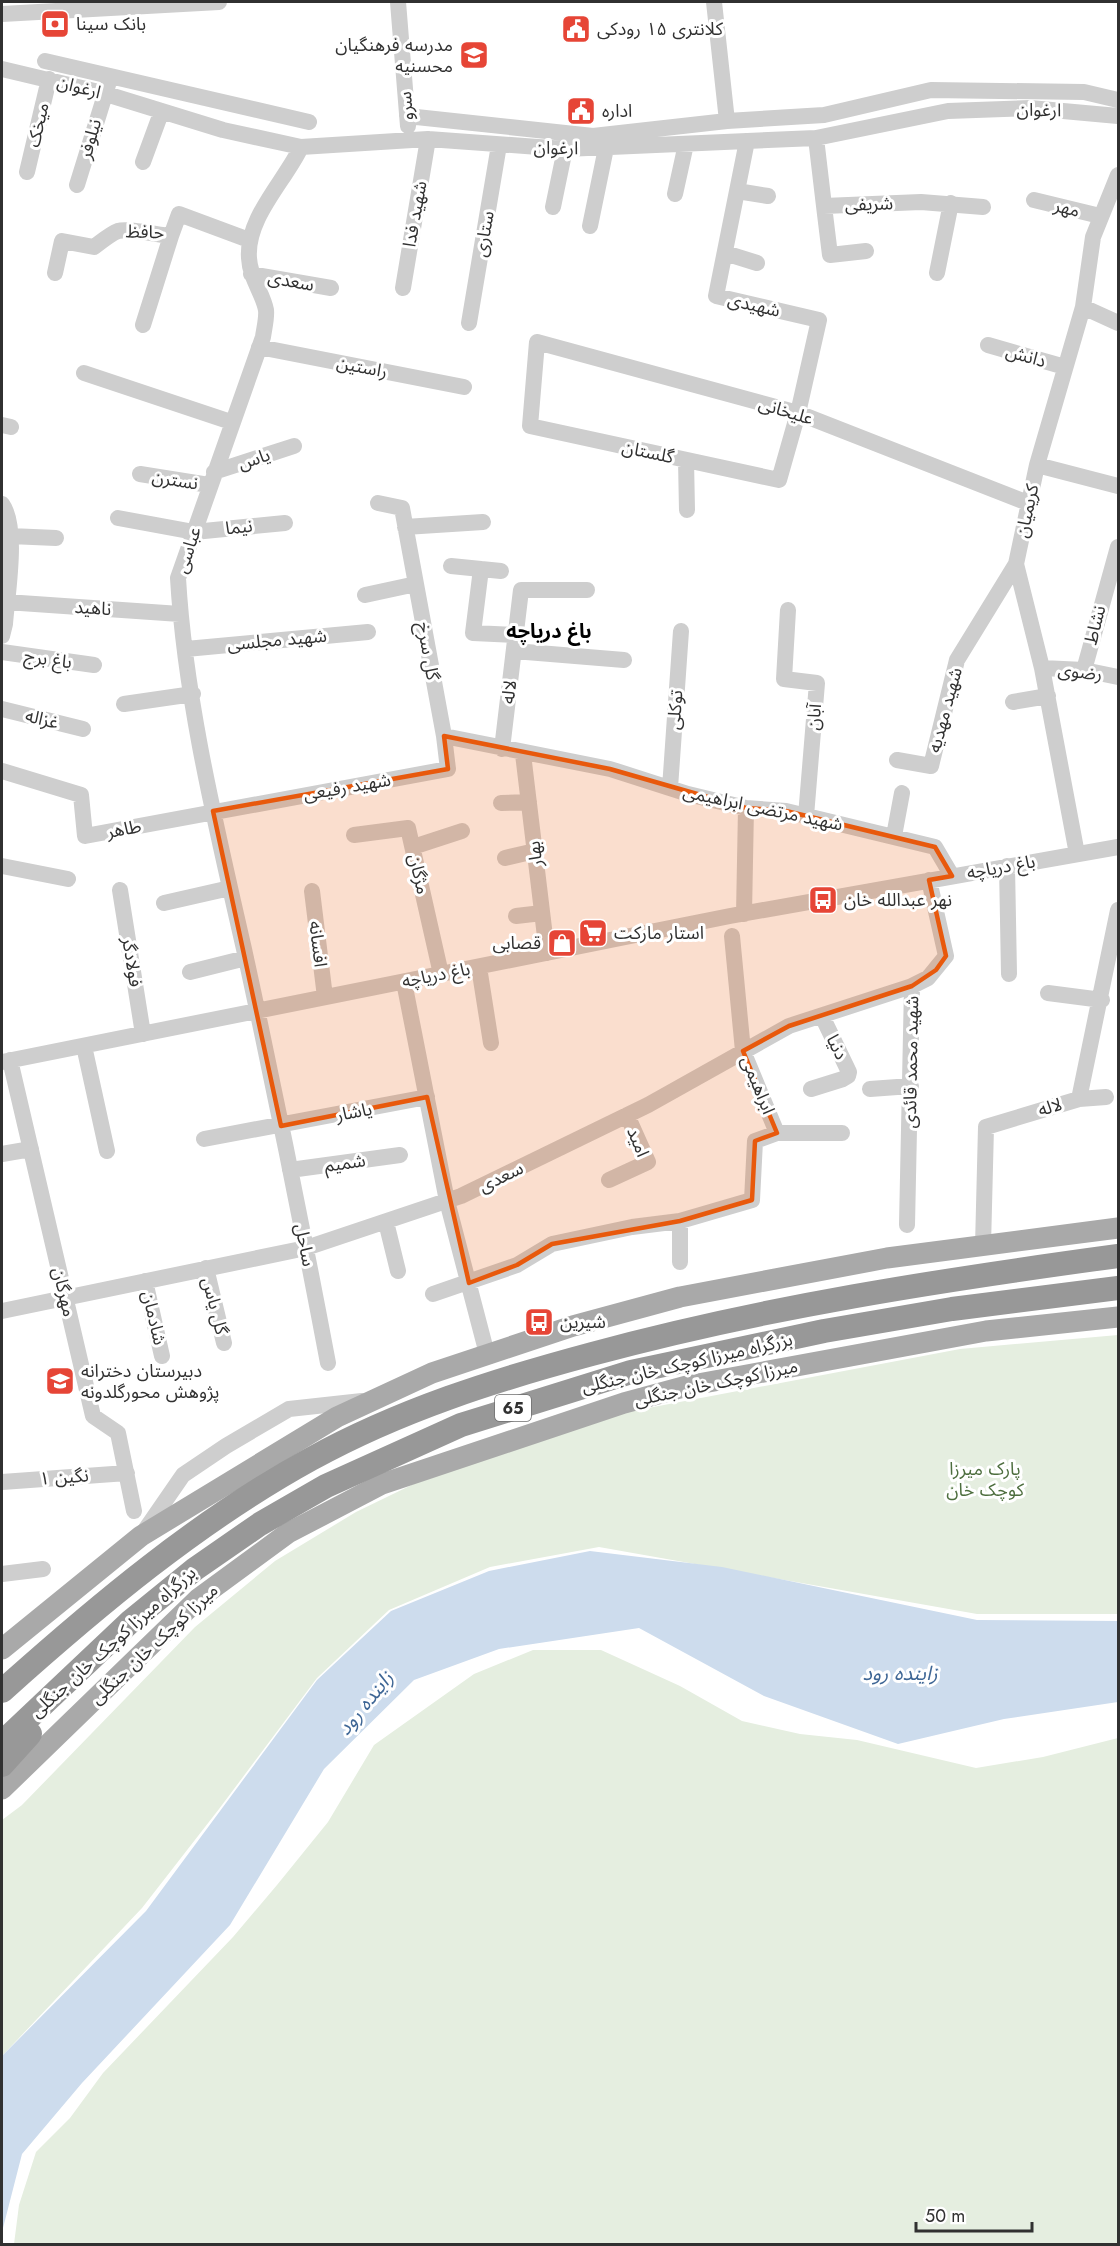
<svg xmlns="http://www.w3.org/2000/svg" width="1120" height="2246" font-family="Jost,'Noto Sans Arabic',sans-serif">
  <style>
    .green { fill: #e5eee0 }
    .water { fill: #cddced }
    .lines { fill: none; stroke-linecap: round; stroke-linejoin: round }
    .minor { stroke: #cecece; stroke-width: 16 }
    .major { stroke: #a9a9a9; stroke-width: 21 }
    .highway { stroke: #989898; stroke-width: 24 }
    .marked { fill: #e8590c; fill-opacity: 0.2; stroke: #e8590c; stroke-width: 4.5; stroke-linejoin: round }
    .labels { text-anchor: middle; stroke-width: 6; stroke-linejoin: round; paint-order: stroke }
    .shield { fill: #fff; stroke: #6f6f6f; stroke-width: 1.5 }
    .shield-label { font-size: 16px; font-weight: bold; fill: #313131 }
    .poi-label { font-size: 18px; fill: #313131; stroke: #fff; text-anchor: start }
    .street-label { font-size: 18px; fill: #313131; stroke: #fff }
    .park-label { font-size: 18px; fill: #4d6e3e; stroke: #fff }
    .neighbourhood-label { font-size: 20px; font-weight: bold; fill: #000; stroke: #fff }
    .water-label { font-size: 20px; font-style: italic; fill: #3e6695; stroke: #fff }
  </style>
  <rect width="100%" height="100%" fill="#fff"/>
  <!-- green -->
  <path class="green" d="M 1118,1335 L 1118,1614 L 977,1614 L 599,1547 L 490,1567 L 389,1610 L 317,1678 L 219,1809 L 142,1908 L 2,2056 L 2,1820 L 22,1805 L 195,1627 L 275,1561 L 356,1512 L 426,1478 L 627,1412 L 960,1349 Z
    M 533,1650 L 601,1650 L 680,1686 L 742,1721 L 800,1734 L 857,1740 L 976,1768 L 1043,1757 L 1118,1738 L 1118,2244 L 14,2244 L 19,2205 L 36,2152 L 70,2118 L 103,2073 L 233,1937 L 277,1885 L 328,1822 L 374,1745 L 474,1674 Z"/>
  <!-- water -->
  <path class="water" d="M 590,1551 L 722,1567 L 977,1620 L 1118,1621 L 1118,1702 L 1004,1719 L 898,1744 L 764,1696 L 639,1628 L 499,1649 L 414,1680 L 324,1769 L 230,1925 L 82,2083 L 22,2154 L 2,2232 L 2,2056 L 146,1911 L 317,1680 L 391,1611 L 489,1571 Z"/>
  <g class="lines">
    <!-- minor -->
    <path class="minor" d="M 398,2 L 408,126
      M 714,2 L 727,121
      M 2,14 L 219,2
      M 45,61 L 309,122
      M 2,69 L 103,93 L 223,130 L 301,147 L 428,139 L 565,149 L 816,138 L 948,111 L 1030,108 L 1118,116
      M 407,116 L 593,136 L 727,121 L 824,115 L 931,90 L 1084,92 L 1118,100
      M 816,138 L 824,206 L 921,202 L 983,207
      M 747,141 L 716,296 L 819,320 L 798,413 L 779,480 L 530,426 L 537,342 L 798,413 L 1028,503
      M 301,147 C 285,181 246,218 249,258 C 250,279 263,293 266,310 C 267,318 264,329 263,337 L 178,578 C 185,700 217,830 244,949 C 274,1087 302,1225 328,1363
      M 143,162 L 161,113
      M 27,172 L 49,79
      M 77,185 L 108,85
      M 737,191 L 768,196
      M 675,194 L 686,144
      M 1034,200 L 1100,216
      M 824,206 L 830,255 L 866,251
      M 553,207 L 565,149
      M 590,226 L 606,148
      M 725,253 L 757,263
      M 55,273 L 62,241 L 94,247 C 101,242 110,234 118,231 C 128,228 158,235 171,236 L 179,214 L 249,240
      M 937,273 L 951,203
      M 251,274 L 331,288
      M 403,288 L 428,139
      M 1083,307 L 1118,323
      M 469,323 L 499,145
      M 143,325 L 171,236
      M 988,345 L 1065,367
      M 259,347 L 464,387
      M 84,373 L 231,422
      M 2,425 L 11,427
      M 686,460 L 687,510
      M 1037,465 L 1118,486
      M 214,472 L 294,446
      M 140,474 L 209,485
      M 378,503 L 402,508 L 444,736 L 610,769 L 688,794 L 746,808 L 786,811 L 935,847 L 952,876
      M 2,504 C 19,527 7,595 5,624 L 2,636
      M 118,518 L 194,532 L 285,523
      M 405,527 L 483,522
      M 10,536 L 56,538
      M 451,566 L 501,571
      M 481,569 L 473,633 L 515,635
      M 365,595 L 416,584
      M 6,602 L 180,614
      M 788,610 L 784,679 L 817,683 L 806,816
      M 186,649 L 368,632
      M 514,651 L 624,660
      M 2,652 L 94,665
      M 1042,668 L 1084,670 L 1118,677
      M 1084,670 L 1118,547
      M 1013,702 L 1048,696
      M 124,704 L 193,694
      M 2,709 L 83,729
      M 502,749 L 521,590 L 587,590
      M 523,754 L 547,953
      M 897,760 L 931,766 L 957,660 L 1016,564
      M 2,771 L 81,795 L 85,836 L 448,769 L 444,736
      M 670,788 L 681,631
      M 501,803 L 529,802
      M 354,835 L 408,828 L 441,974
      M 894,836 L 902,793
      M 413,847 L 462,831
      M 1077,854 L 1042,668 L 1016,564 L 1037,465 L 1083,307 L 1093,237 L 1118,175
      M 505,858 L 535,851
      M 2,866 L 68,879
      M 1007,866 L 1009,974
      M 120,890 L 143,1034
      M 312,891 L 325,997
      M 164,903 L 230,888
      M 744,914 L 746,808
      M 516,916 L 542,913
      M 732,936 L 743,1051 L 777,1133 L 842,1133
      M 479,967 L 491,1043
      M 190,972 L 246,958
      M 404,982 L 447,1201 L 487,1354
      M 1048,993 L 1102,1000
      M 84,1046 L 107,1151
      M 10,1060 L 93,1416 L 118,1433 L 134,1511
      M 2,1062 L 730,916 L 1118,847
      M 811,1089 L 843,1079 L 848,1076 L 849,1072 L 822,1016
      M 870,1089 L 911,1086
      M 1079,1099 L 1118,910
      M 204,1139 L 427,1097
      M 2,1154 L 31,1149
      M 290,1170 L 400,1155
      M 609,1180 L 648,1162 L 627,1115
      M 680,1221 L 680,1262
      M 386,1222 L 398,1271
      M 907,1225 L 912,986 L 928,978 L 946,956 L 929,880
      M 983,1246 L 986,1127 L 1079,1099 L 1106,1097
      M 206,1268 L 224,1343
      M 145,1281 L 162,1356
      M 433,1294 L 517,1265 L 552,1244 L 632,1227 L 680,1221 L 752,1200 L 755,1141 L 777,1133
      M 2,1311 L 306,1248 L 461,1196 L 648,1105 L 789,1026 L 912,986
      M 2,1482 L 127,1473
      M 143,1533 L 183,1475 L 226,1446 L 289,1409 L 362,1401
      M 2,1574 L 43,1569"/>
    <!-- major -->
    <path class="major" d="M 2,1649 L 141,1536 L 337,1417 L 432,1373 L 573,1326 L 680,1297 L 887,1258 L 1118,1228
      M 2,1789 L 198,1599 L 288,1533 L 382,1484 L 624,1403 L 687,1386 L 986,1331 L 1118,1317"/>
    <!-- highway -->
    <path class="highway" d="M 2,1691 C 97,1606 198,1521 311,1459 C 400,1410 495,1380 592,1354 C 765,1307 941,1280 1118,1256
      M 2,1743 L 131,1621 L 195,1569 L 260,1524 L 326,1486 L 461,1425 L 631,1372 L 824,1331 L 952,1309 L 1118,1288
      M 2,1765 L 30,1734"/>
  </g>
  <!-- marked area -->
  <path class="marked" d="M 444,736 L 610,769 L 746,808 L 786,811 L 935,847 L 952,876 L 929,880 L 946,956 L 936,970 L 912,986 L 789,1026 L 743,1051 L 777,1133 L 755,1141 L 752,1200 L 680,1221 L 552,1244 L 517,1265 L 469,1283 L 427,1097 L 281,1126 L 213,811 L 448,769 Z"/>
  <!-- icons -->
  <defs>
    <g id="bank-square" transform="scale(1.5)"><rect x="-9" y="-9" width="18" height="18" rx="4" fill="#e64536" stroke="#fff"/><path d="M-6-4H6V4H-6ZM0-2.3a2.3 2.3 0 1 0 0 4.6a2.3 2.3 0 1 0 0-4.6Z" fill="#fff"/></g>
    <g id="civic-square" transform="scale(1.5)"><rect x="-9" y="-9" width="18" height="18" rx="4" fill="#e64536" stroke="#fff"/><path d="M-.6-6.5H3V-4.5H.6V-3L4-1V1h2V6H-6V1h2V-1L-.6-3ZM-1.2 2.5V6h2.4V2.5Z" fill="#fff"/></g>
    <g id="school-square" transform="scale(1.5)"><rect x="-9" y="-9" width="18" height="18" rx="4" fill="#e64536" stroke="#fff"/><path d="M0-5L7-2L0 1L-7-2ZM-4 1L0 2.5L4 1V4Q0 6-4 4Z" fill="#fff"/></g>
    <g id="bus-square" transform="scale(1.5)"><rect x="-9" y="-9" width="18" height="18" rx="4" fill="#e64536" stroke="#fff"/><path d="M-5-6H5V4H4V6H2V4H-2V6H-4V4H-5ZM-3.5-4V0h7V-4ZM-3.5 1.2v1.5H-2V1.2ZM2 1.2v1.5H3.5V1.2Z" fill="#fff"/></g>
    <g id="supermarket-square" transform="scale(1.5)"><rect x="-9" y="-9" width="18" height="18" rx="4" fill="#e64536" stroke="#fff"/><path d="M-6-5.5h2.5l.6 2H6L4.5 2H-2.5L-4.4-4H-6ZM-1.5 3.2a1.3 1.3 0 1 0 .1 0ZM3 3.2a1.3 1.3 0 1 0 .1 0Z" fill="#fff"/></g>
    <g id="shop-square" transform="scale(1.5)"><rect x="-9" y="-9" width="18" height="18" rx="4" fill="#e64536" stroke="#fff"/><path d="M-5-2.5h2.3a2.7 3.5 0 0 1 5.4 0H5L5.5 6h-11ZM-1.5-2.5h3a1.5 2.3 0 0 0-3 0Z" fill="#fff"/></g>
  </defs>
  <g fill-rule="evenodd">
    <use href="#bank-square" x="55" y="24"/>
    <use href="#civic-square" x="576" y="29"/>
    <use href="#school-square" x="474" y="55"/>
    <use href="#civic-square" x="581" y="111"/>
    <use href="#bus-square" x="823" y="900"/>
    <use href="#supermarket-square" x="593" y="933"/>
    <use href="#shop-square" x="562" y="943"/>
    <use href="#bus-square" x="539" y="1322"/>
    <use href="#school-square" x="60" y="1381"/>
  </g>
  <g class="labels">
    <!-- shield labels -->
    <rect class="shield" x="495" y="1395" width="36" height="26" rx="4.5"/>
    <g class="shield-label">
      <text x="513" y="1414">65</text>
    </g>
    <!-- poi labels -->
    <g class="poi-label">
      <text x="76" y="30">بانک سینا</text>
      <text x="597" y="35">کلانتری ۱۵ رودکی</text>
      <text x="453" y="51" text-anchor="end">مدرسه فرهنگیان<tspan x="453" dy="21">محسنیه</tspan></text>
      <text x="602" y="117">اداره</text>
      <text x="844" y="906">نهر عبدالله خان</text>
      <text x="614" y="939">استار مارکت</text>
      <text x="541" y="949" text-anchor="end">قصابی</text>
      <text x="560" y="1328">شیرین</text>
      <text x="81" y="1377">دبیرستان دخترانه<tspan x="81" dy="21">پژوهش محورگلدونه</tspan></text>
    </g>
    <!-- street labels -->
    <g class="street-label">
      <text transform="translate(79 87) rotate(15)" y="6">ارغوان</text>
      <text transform="translate(406 106) rotate(-95)" y="6">سرو</text>
      <text transform="translate(1039 110) rotate(1)" y="6">ارغوان</text>
      <text transform="translate(38 125) rotate(-77)" y="6">میخک</text>
      <text transform="translate(90 139) rotate(-74)" y="6">نیلوفر</text>
      <text transform="translate(556 148) rotate(1)" y="6">ارغوان</text>
      <text transform="translate(869 204) rotate(-2)" y="6">شریفی</text>
      <text transform="translate(1067 208) rotate(14)" y="6">مهر</text>
      <text transform="translate(415 214) rotate(-80)" y="6">شهید فدا</text>
      <text transform="translate(145 232) rotate(2)" y="6">حافظ</text>
      <text transform="translate(484 234) rotate(-80)" y="6">ستاری</text>
      <text transform="translate(291 281) rotate(10)" y="6">سعدی</text>
      <text transform="translate(754 305) rotate(13)" y="6">شهیدی</text>
      <text transform="translate(1026 356) rotate(16)" y="6">دانش</text>
      <text transform="translate(362 367) rotate(11)" y="6">راستین</text>
      <text transform="translate(786 411) rotate(17)" y="6">علیخانی</text>
      <text transform="translate(648 452) rotate(12)" y="6">گلستان</text>
      <text transform="translate(254 459) rotate(-18)" y="6">یاس</text>
      <text transform="translate(175 480) rotate(9)" y="6">نسترن</text>
      <text transform="translate(1027 511) rotate(-78)" y="6">کریمیان</text>
      <text transform="translate(239 527) rotate(-6)" y="6">نیما</text>
      <text transform="translate(188 550) rotate(-72)" y="6">عباسی</text>
      <text transform="translate(93 608) rotate(4)" y="6">ناهید</text>
      <text transform="translate(1095 625) rotate(-76)" y="6">نشاط</text>
      <text transform="translate(277 640) rotate(-5)" y="6">شهید مجلسی</text>
      <text transform="translate(428 651) rotate(80)" y="6">گل سرخ</text>
      <text transform="translate(48 659) rotate(8)" y="6">باغ برج</text>
      <text transform="translate(1080 672) rotate(6)" y="6">رضوی</text>
      <text transform="translate(509 692) rotate(-83)" y="6">لاله</text>
      <text transform="translate(675 710) rotate(-86)" y="6">توکلی</text>
      <text transform="translate(945 710) rotate(-75)" y="6">شهید مهدیه</text>
      <text transform="translate(814 717) rotate(-85)" y="6">آبان</text>
      <text transform="translate(42 719) rotate(14)" y="6">غزاله</text>
      <text transform="translate(347 787) rotate(-10)" y="6">شهید رفیعی</text>
      <text transform="translate(763 808) rotate(12)" y="6">شهید مرتضی ابراهیمی</text>
      <text transform="translate(124 829) rotate(-11)" y="6">طاهر</text>
      <text transform="translate(535 854) rotate(-97)" y="6">بهار</text>
      <text transform="translate(1001 867) rotate(-10)" y="6">باغ دریاچه</text>
      <text transform="translate(419 874) rotate(77)" y="6">مژگان</text>
      <text transform="translate(318 944) rotate(83)" y="6">افسانه</text>
      <text transform="translate(132 962) rotate(81)" y="6">فولادگر</text>
      <text transform="translate(436 975) rotate(-11)" y="6">باغ دریاچه</text>
      <text transform="translate(837 1047) rotate(64)" y="6">دنیا</text>
      <text transform="translate(911 1062) rotate(-89)" y="6">شهید محمد قائدی</text>
      <text transform="translate(758 1085) rotate(68)" y="6">ابراهیمی</text>
      <text transform="translate(1050 1107) rotate(-17)" y="6">لاله</text>
      <text transform="translate(354 1112) rotate(-11)" y="6">یاشار</text>
      <text transform="translate(638 1142) rotate(68)" y="6">امید</text>
      <text transform="translate(345 1163) rotate(-8)" y="6">شمیم</text>
      <text transform="translate(501 1177) rotate(-26)" y="6">سعدی</text>
      <text transform="translate(305 1245) rotate(79)" y="6">ساحل</text>
      <text transform="translate(64 1292) rotate(77)" y="6">مهرگان</text>
      <text transform="translate(215 1306) rotate(76)" y="6">گل یاس</text>
      <text transform="translate(154 1318) rotate(77)" y="6">شادمان</text>
      <text transform="translate(687 1363) rotate(-13)" y="6">بزرگراه میرزا کوچک خان جنگلی</text>
      <text transform="translate(716 1383) rotate(-12)" y="6">میرزا کوچک خان جنگلی</text>
      <text transform="translate(64 1477) rotate(-4)" y="6">نگین ۱</text>
      <text transform="translate(113 1642) rotate(-42)" y="6">بزرگراه میرزا کوچک خان جنگلی</text>
      <text transform="translate(154 1644) rotate(-43)" y="6">میرزا کوچک خان جنگلی</text>
    </g>
    <!-- park labels -->
    <g class="park-label">
      <text x="985" y="1475">پارک میرزا<tspan x="985" dy="21">کوچک خان</tspan></text>
    </g>
    <!-- neighbourhood labels -->
    <g class="neighbourhood-label">
      <text x="549" y="638">باغ دریاچه</text>
    </g>
    <!-- water labels -->
    <g class="water-label">
      <text x="900" y="1680">زاینده رود</text>
      <text transform="translate(365 1703) rotate(-51)" y="7">زاینده رود</text>
    </g>
  </g>
  <!-- border -->
  <rect width="1120" height="2246" fill="none" stroke="#313131" stroke-width="6"/>
  <!-- scale -->
  <path d="M916 2222v9h116v-9" fill="none" stroke="#313131" stroke-width="3"/>
  <text x="925" y="2222" font-size="18" fill="#313131" stroke="#ffffff" stroke-width="4.5" paint-order="stroke">50 m</text>
</svg>
